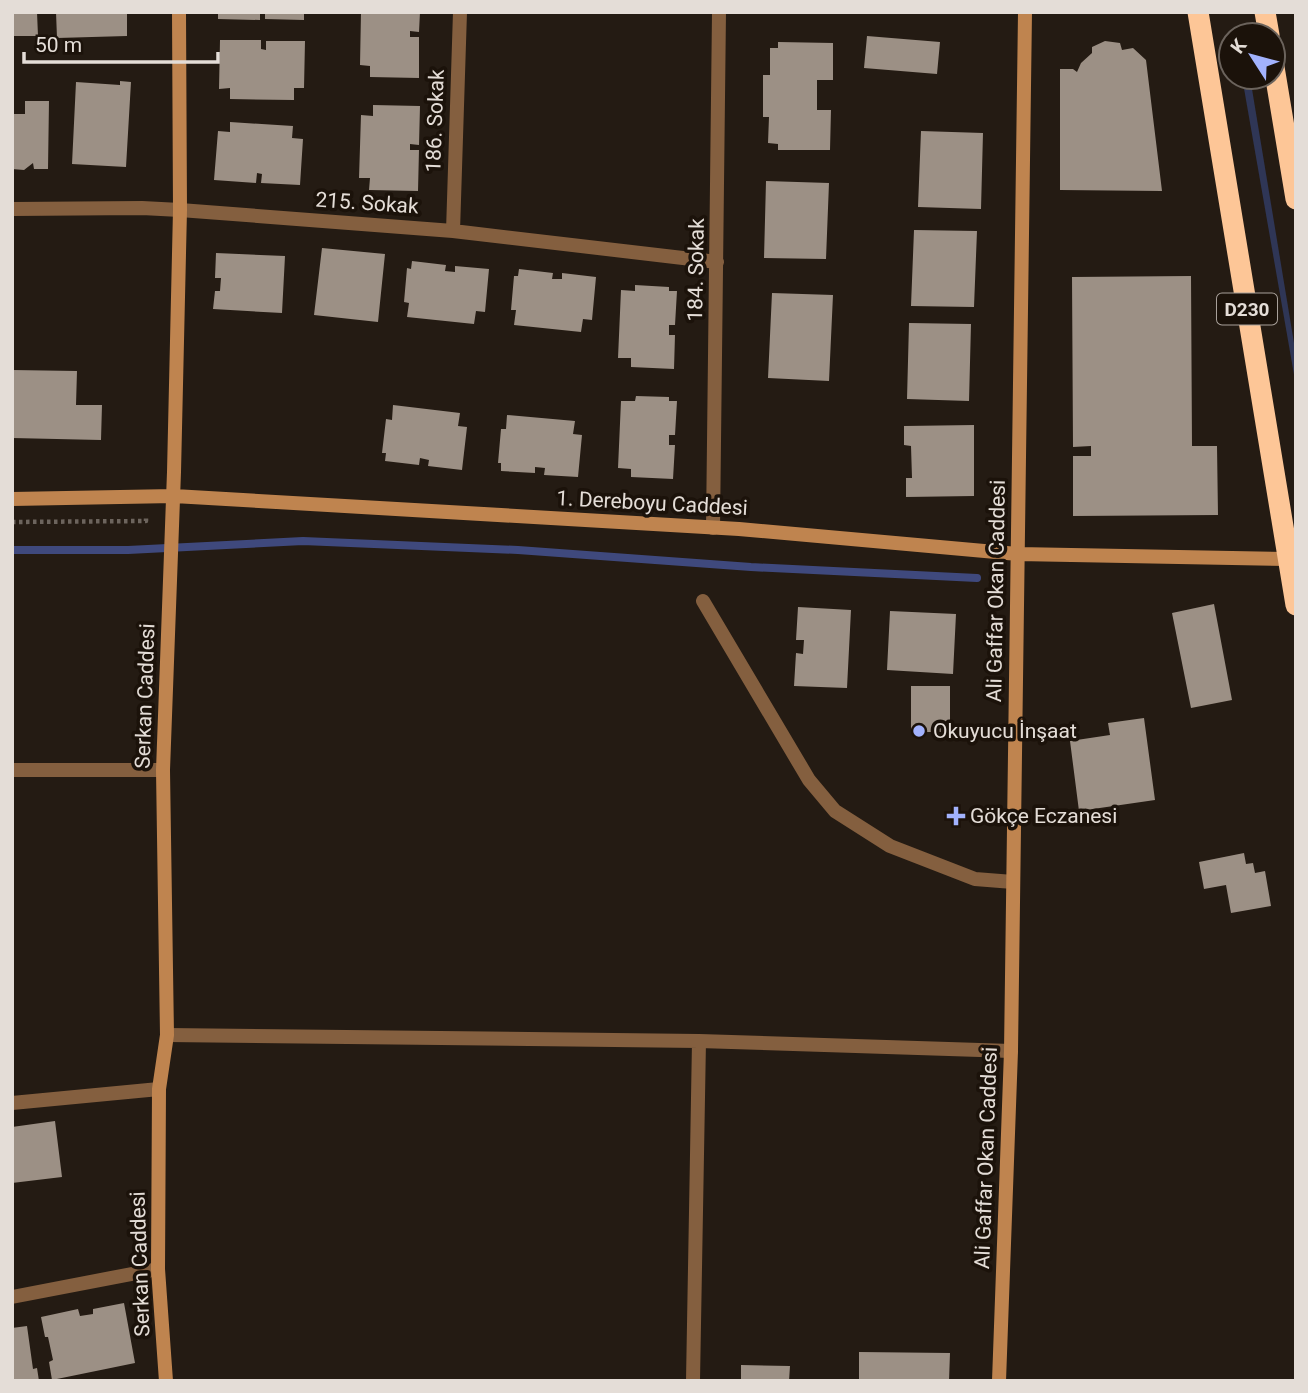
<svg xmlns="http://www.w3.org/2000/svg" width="1308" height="1393" font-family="Roboto,sans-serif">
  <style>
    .green { fill: #2f3656 }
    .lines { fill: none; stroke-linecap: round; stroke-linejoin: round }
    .stream { stroke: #3f497d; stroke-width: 8 }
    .building { fill: #9c9085 }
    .path { stroke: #6c645d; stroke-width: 4.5; stroke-dasharray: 3.5 3.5; stroke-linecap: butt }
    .street { stroke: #845f3f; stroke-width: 14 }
    .secondary { stroke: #bf844f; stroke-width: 14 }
    .highway { stroke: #fdc697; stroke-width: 21 }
    .poi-dot { fill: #a2b2fd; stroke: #1b120a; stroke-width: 2.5 }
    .labels { text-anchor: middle; stroke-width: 7; stroke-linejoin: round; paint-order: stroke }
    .shield { fill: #1b120a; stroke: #a8a09a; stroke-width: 2 }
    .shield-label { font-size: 19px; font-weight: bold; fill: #e4ddd7 }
    .street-label { font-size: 21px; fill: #e4ddd7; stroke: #1b120a }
    .poi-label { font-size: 21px; fill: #e4ddd7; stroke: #1b120a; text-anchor: start }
  </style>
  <rect width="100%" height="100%" fill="#241b13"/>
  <!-- green -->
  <path class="green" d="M 1242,77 L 1250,77 L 1296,355 L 1296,386 Z"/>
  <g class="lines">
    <!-- stream -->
    <path class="stream" d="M 12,550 L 128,550 L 303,541 L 518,550 L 751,567 L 977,578"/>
  </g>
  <!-- building -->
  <path class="building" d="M 12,12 L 37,12 L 38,36 L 12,36 Z
    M 56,12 L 127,12 L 127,36 L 57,38 Z
    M 218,12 L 260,12 L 260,20 L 218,19 Z
    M 265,12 L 304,12 L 304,20 L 265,19 Z
    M 361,12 L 420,12 L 419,32 L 410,31 L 410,37 L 419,37 L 419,78 L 370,77 L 370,66 L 360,65 Z
    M 867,36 L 940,42 L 937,74 L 864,68 Z
    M 220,40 L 261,40 L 261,49 L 266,50 L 266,41 L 305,41 L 304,88 L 294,88 L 294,100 L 230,99 L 230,88 L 219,89 Z
    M 1105,41 L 1120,43 L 1122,50 L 1133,48 L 1146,60 L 1162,191 L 1060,190 L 1060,69 L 1073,69 L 1077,72 L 1081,63 L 1092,53 L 1092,47 Z
    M 778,42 L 833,43 L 833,80 L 817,80 L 817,110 L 831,110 L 830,150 L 778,150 L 778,144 L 768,143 L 769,117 L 763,117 L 763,75 L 770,75 L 770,48 L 778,48 Z
    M 120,81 L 131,82 L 126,167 L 72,164 L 76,82 L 120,85 Z
    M 25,101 L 49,101 L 48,169 L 34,169 L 33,163 L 24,170 L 12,169 L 12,114 L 25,114 Z
    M 373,105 L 420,106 L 419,145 L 410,144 L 410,150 L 419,150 L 418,191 L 369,190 L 370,178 L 359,178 L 361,115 L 373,116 Z
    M 230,122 L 293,126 L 292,138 L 303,139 L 300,185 L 261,183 L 262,174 L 257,173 L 256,183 L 214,180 L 218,131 L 230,132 Z
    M 921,131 L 983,133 L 981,209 L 918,207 Z
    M 766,181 L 829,183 L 826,259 L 764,258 Z
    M 914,230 L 977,231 L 974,307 L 911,306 Z
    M 322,248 L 385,254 L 378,322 L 314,315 Z
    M 216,253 L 285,256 L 282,313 L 213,309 L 215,291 L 220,291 L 221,278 L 215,278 Z
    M 412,261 L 446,265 L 445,271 L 455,272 L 455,266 L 489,269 L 485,312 L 476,311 L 474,324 L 407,317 L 409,303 L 404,302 L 407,268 L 411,269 Z
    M 519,269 L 553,273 L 552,279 L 562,279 L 562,273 L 596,277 L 592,320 L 583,319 L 581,332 L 514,325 L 516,310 L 511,310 L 514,276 L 518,276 Z
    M 1191,276 L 1192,446 L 1217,446 L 1218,515 L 1073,516 L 1073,456 L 1091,456 L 1091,446 L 1073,447 L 1072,277 Z
    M 635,285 L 669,287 L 669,291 L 677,291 L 675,325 L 669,325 L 669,335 L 675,335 L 674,369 L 631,367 L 631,358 L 618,358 L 621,290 L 635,291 Z
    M 772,293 L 833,295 L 829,381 L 768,378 Z
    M 909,323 L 971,324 L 969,401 L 907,399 Z
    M 12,370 L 77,371 L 76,405 L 102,405 L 101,440 L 12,438 Z
    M 636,396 L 669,397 L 669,401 L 677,401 L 675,435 L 669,435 L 669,445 L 675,445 L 673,479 L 631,477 L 631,469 L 618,468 L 621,401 L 635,401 Z
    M 393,405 L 460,413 L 458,426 L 467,427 L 462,470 L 428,466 L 429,460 L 420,458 L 419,465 L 385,461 L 386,453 L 382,453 L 386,419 L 392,420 Z
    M 507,415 L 575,421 L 573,434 L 582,435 L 578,477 L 544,475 L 545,468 L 535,467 L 535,473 L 501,471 L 501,463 L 498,463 L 501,429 L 506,429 Z
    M 974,425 L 974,496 L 906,497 L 906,478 L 912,478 L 911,446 L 904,445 L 904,426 Z
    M 1214,604 L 1232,700 L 1191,708 L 1172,613 Z
    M 798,607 L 851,610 L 847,688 L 794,686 L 796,653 L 803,654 L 804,640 L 796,640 Z
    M 890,611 L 956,614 L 953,674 L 887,670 Z
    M 911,686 L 950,686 L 950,732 L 911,732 Z
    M 1144,718 L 1155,800 L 1079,811 L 1070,741 L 1110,735 L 1108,723 Z
    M 1244,853 L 1246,864 L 1253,863 L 1255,873 L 1265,871 L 1271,906 L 1231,913 L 1226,885 L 1204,889 L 1199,862 Z
    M 55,1121 L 62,1177 L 12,1183 L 12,1127 Z
    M 124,1303 L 135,1363 L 52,1380 L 49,1362 L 53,1360 L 48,1337 L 45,1337 L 41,1317 L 78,1309 L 80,1316 L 93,1314 L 93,1309 Z
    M 27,1326 L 33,1369 L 37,1368 L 39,1381 L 12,1381 L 12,1328 Z
    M 859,1352 L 950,1353 L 949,1381 L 859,1381 Z
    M 741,1365 L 790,1366 L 789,1381 L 741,1381 Z"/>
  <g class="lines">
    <!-- path -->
    <path class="path" d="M 12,522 L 146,521 L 146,516"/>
    <!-- street -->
    <path class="street" d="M 12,209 L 142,208 L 180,210 L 453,231 L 717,262
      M 453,231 L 460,12
      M 713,528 L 719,12
      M 703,601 L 809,780 L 835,811 L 890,846 L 975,879 L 1013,882
      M 12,770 L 163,770
      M 167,1035 L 699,1041 L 693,1381
      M 699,1041 L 1011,1051
      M 12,1103 L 159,1089
      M 12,1297 L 158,1269"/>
    <!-- secondary -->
    <path class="secondary" d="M 12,499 L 174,496 L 739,529 L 1018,554 L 1288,559
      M 166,1381 L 158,1269 L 159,1089 L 167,1035 L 163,770 L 174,472 L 180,210 L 179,12
      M 999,1381 L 1011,1051 L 1025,12"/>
    <!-- highway -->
    <path class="highway" d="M 1198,12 L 1296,605
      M 1265,12 L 1269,35
      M 1273,61 L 1296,199"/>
  </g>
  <!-- markers -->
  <g class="poi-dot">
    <circle cx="919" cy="731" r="7"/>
    <path d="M952.5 805.5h7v7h7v7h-7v7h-7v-7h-7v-7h7z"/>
  </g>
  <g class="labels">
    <!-- shield labels -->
    <rect class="shield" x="1217" y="293.5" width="60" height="31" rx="5"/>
    <g class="shield-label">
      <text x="1247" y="316">D230</text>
    </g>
    <!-- street labels -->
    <g class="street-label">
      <text transform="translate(435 121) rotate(-88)" y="7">186. Sokak</text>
      <text transform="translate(367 203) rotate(4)" y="7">215. Sokak</text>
      <text transform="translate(696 270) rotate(-89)" y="7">184. Sokak</text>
      <text transform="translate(652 503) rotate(3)" y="7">1. Dereboyu Caddesi</text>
      <text transform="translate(996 591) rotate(-89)" y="7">Ali Gaffar Okan Caddesi</text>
      <text transform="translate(145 696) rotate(-88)" y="7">Serkan Caddesi</text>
      <text transform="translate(986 1158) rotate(-88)" y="7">Ali Gaffar Okan Caddesi</text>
      <text transform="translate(140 1264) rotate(-92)" y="7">Serkan Caddesi</text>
    </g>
    <!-- poi labels -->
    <g class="poi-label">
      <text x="933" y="738">Okuyucu İnşaat</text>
      <text x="970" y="823">Gökçe Eczanesi</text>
    </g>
  </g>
  <!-- border -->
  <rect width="1308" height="1393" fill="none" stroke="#e4ddd7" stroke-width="28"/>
  <!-- north arrow -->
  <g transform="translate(1252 56) rotate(306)"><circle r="33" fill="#1b120a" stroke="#6b635c" stroke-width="2"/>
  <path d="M0-5L12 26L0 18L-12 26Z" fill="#a2b2fd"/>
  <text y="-10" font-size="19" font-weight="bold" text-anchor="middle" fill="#e4ddd7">K</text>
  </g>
  <!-- scale -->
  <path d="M24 52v10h194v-10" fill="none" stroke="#e4ddd7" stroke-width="3.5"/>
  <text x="35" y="52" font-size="21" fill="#e4ddd7" stroke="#1b120a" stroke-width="5" paint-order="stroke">50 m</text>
</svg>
